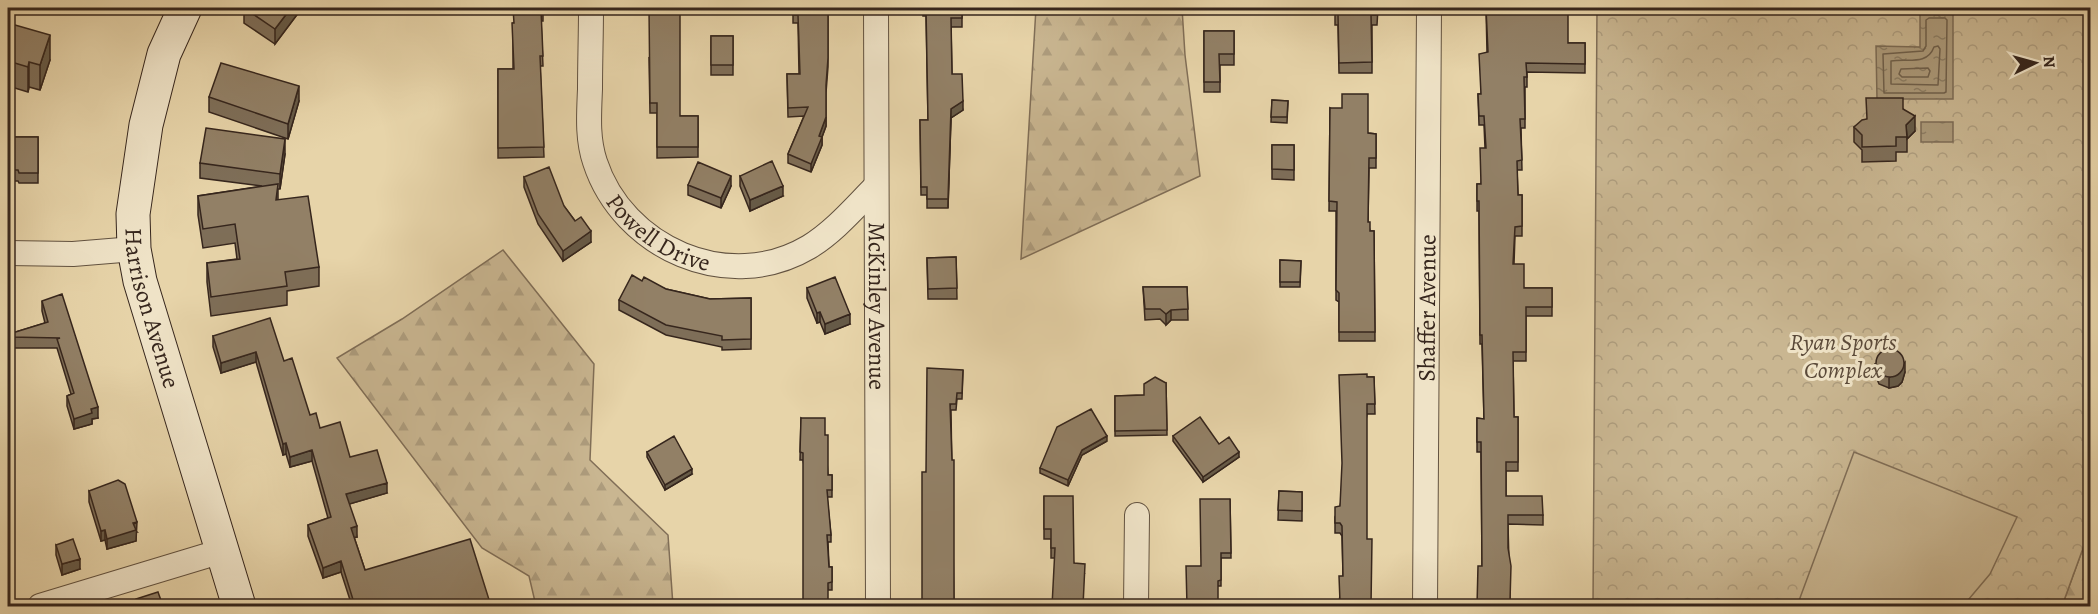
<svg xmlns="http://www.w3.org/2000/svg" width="2098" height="614" font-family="Alegreya,serif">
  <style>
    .forest { fill: url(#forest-firs); stroke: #806e57; stroke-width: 1.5 }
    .park { fill: url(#park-crowns); stroke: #806e57; stroke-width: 1.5 }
    .garden { fill: #c9b691; stroke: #806e57; stroke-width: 1.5 }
    .water { fill: url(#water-ripples); stroke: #7c6b54; stroke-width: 1.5 }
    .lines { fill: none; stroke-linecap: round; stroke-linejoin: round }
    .shore { stroke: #70604b; stroke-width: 1.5 }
    .street-casing { stroke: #625240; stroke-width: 26 }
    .secondary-casing { stroke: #36261d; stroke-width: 35 }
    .street { stroke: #efe3c7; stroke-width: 24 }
    .secondary { stroke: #efe3c7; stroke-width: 33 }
    .wall { fill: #7e6e58; stroke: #36261d; stroke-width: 1.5 }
    .shaded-wall { fill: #665a47; stroke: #36261d; stroke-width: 1.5 }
    .building { fill: #928066; stroke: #36261d; stroke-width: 1.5 }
    .labels { text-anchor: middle; stroke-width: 6; stroke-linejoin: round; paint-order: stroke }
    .street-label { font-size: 24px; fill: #36261d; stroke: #efe3c7 }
    .park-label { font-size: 24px; font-style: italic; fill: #5b4a3a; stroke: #efe3c7 }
  </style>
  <defs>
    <pattern id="forest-firs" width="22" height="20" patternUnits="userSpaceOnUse" patternTransform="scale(1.5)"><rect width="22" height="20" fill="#c9b691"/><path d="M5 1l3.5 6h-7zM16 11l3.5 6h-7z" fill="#ad9c7d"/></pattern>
    <pattern id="park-crowns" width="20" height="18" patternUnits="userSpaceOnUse" patternTransform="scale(1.5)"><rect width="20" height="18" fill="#c9b691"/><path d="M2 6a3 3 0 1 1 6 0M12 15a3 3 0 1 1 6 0" fill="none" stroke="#ad9c7d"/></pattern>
    <pattern id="water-ripples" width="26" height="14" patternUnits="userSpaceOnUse" patternTransform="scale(1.5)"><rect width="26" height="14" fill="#ab9979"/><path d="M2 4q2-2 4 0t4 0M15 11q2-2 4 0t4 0" fill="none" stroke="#8c7d63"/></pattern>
  </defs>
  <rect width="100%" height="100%" fill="#e7d4a9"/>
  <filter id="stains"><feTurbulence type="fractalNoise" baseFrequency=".00333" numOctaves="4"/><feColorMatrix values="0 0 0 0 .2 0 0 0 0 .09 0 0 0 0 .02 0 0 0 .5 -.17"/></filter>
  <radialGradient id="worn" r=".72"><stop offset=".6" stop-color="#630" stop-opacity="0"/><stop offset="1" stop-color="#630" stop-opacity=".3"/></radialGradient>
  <!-- forest -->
  <path class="forest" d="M 1036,8 L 1182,8 L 1185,55 L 1200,176 L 1021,259 Z
    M 503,250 L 594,364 L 590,460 L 668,535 L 673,606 L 536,606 L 529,576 L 482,548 L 337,358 L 402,319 Z
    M 2090,529 L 2090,606 L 2062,606 Z"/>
  <!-- park -->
  <path class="park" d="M 1597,8 L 2086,8 L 2090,182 L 2090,529 L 2062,606 L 1593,606 Z"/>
  <!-- garden -->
  <path class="garden" d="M 1854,452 L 2017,517 L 1990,574 L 1963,606 L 1797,606 Z"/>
  <!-- water -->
  <path class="water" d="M 1920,12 L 1953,12 L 1953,99 L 1877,99 L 1876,46 L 1920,47 Z
    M 1921,122 L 1953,122 L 1953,142 L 1921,142 Z"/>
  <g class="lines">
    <!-- shore -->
    <path class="shore" d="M 1929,18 L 1945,18 L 1947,20 L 1946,92 L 1944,93 L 1884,93 L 1883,54 L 1923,51 L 1926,46 L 1926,20 Z
      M 1938,46 L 1940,49 L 1938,85 L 1891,84 L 1891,61 C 1907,58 1927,66 1934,47 Z
      M 1928,68 L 1930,71 L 1928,77 L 1902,77 L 1899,74 L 1901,69 Z"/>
    <!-- street casing -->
    <g class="street-casing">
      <g id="street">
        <path id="s1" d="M 591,8 C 591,35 590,62 590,89 C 589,114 587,138 595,162 C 623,248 728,295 809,247 C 835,231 855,207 876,186"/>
        <path id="s2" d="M 876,8 L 878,606"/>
        <path d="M 8,253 L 73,254 L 134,249"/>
        <path d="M 40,606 L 222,551"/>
        <path d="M 1136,606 L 1137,515"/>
        <path id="s3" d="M 1425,606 L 1429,8"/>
      </g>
    </g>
    <!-- secondary casing -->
    <g class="secondary-casing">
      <g id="secondary">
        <path id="s4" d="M 185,8 L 164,54 L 146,125 L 133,214 L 134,249 L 140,281 L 239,606"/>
      </g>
    </g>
    <!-- street -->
    <use href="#street" class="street"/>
    <!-- secondary -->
    <use href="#secondary" class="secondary"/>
  </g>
  <!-- wall -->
  <path class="wall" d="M 244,8 L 302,8 L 275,44 L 244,23 Z
    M 543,8 L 543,21 L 541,21 L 543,66 L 540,66 L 544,157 L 498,158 L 498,69 L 513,69 L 513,23 Z
    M 793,8 L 828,8 L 828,67 L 826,93 L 826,126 L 822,137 L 822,145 L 811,172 L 788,163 L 788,154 L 804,116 L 788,117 L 787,74 L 799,74 L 798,23 L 793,23 Z
    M 923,8 L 962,8 L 962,27 L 951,27 L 952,74 L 963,110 L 951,118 L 948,208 L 927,208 L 927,195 L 921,195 L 920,120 L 928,120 L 926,16 L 923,16 Z
    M 1335,8 L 1378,8 L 1377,25 L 1372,25 L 1372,73 L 1339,73 L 1338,25 L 1335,25 Z
    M 1486,8 L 1511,11 L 1568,43 L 1585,43 L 1585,73 L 1527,72 L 1527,87 L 1525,87 L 1525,128 L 1521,128 L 1522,170 L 1517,170 L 1518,195 L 1522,195 L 1522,236 L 1515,236 L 1514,264 L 1524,288 L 1552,288 L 1552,316 L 1526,316 L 1526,361 L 1513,361 L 1514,417 L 1518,417 L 1518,471 L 1506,471 L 1506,496 L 1543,515 L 1543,525 L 1508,524 L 1510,601 L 1513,606 L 1482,566 L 1481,452 L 1477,452 L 1477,418 L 1484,419 L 1482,344 L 1480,344 L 1479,211 L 1477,211 L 1477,184 L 1481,184 L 1485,148 L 1484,125 L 1479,125 L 1478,94 L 1481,94 L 1487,52 Z
    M 8,23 L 50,60 L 40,90 L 29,87 L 28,92 L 8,86 Z
    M 1204,31 L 1234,31 L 1234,65 L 1220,65 L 1220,92 L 1204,92 Z
    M 711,36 L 733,36 L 733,75 L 711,75 Z
    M 649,57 L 680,116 L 698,116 L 698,157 L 657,158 L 657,113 L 650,113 Z
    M 209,97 L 299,101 L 288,139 L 209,112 Z
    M 1272,100 L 1288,101 L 1287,123 L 1271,122 Z
    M 1330,108 L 1368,133 L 1376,134 L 1376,168 L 1369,168 L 1368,222 L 1370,231 L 1374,231 L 1375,341 L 1339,341 L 1339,302 L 1336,300 L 1336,211 L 1329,211 Z
    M 1903,109 L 1915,131 L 1907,139 L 1907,152 L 1896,152 L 1896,161 L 1862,162 L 1862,150 L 1854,142 L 1854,127 L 1867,119 Z
    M 8,137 L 38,137 L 38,183 L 19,183 L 18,181 L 8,181 Z
    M 1272,145 L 1294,145 L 1294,180 L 1272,179 Z
    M 285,154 L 280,189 L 278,189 L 278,200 L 319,267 L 319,286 L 287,291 L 287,305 L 211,316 L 207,282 L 207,263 L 237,259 L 235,243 L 203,248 L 198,215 L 198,196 L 262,186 L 200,178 L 200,163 Z
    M 740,176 L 783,196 L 750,211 L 740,186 Z
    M 524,177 L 564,206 L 591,242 L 563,261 L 538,224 L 524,187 Z
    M 688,185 L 731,186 L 721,208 L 688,195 Z
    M 956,257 L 957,299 L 928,299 L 927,258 Z
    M 1280,260 L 1301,261 L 1300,287 L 1280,287 Z
    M 642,281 L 666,289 L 710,299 L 751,298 L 751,349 L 722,350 L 722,347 L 666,335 L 619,310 L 619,300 Z
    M 1143,287 L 1187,287 L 1188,320 L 1171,320 L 1166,325 L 1160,319 L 1145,320 Z
    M 807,288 L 850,324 L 825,334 L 820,322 L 817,323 L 807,298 Z
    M 42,301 L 98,418 L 92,419 L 92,424 L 74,429 L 67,406 L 67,396 L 71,394 L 57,348 L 10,348 L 9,334 L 45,323 L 42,311 Z
    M 213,336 L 284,361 L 310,415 L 320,428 L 387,493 L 349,504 L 357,537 L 354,537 L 365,570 L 491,606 L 352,606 L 341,572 L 323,578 L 308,536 L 308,525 L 328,518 L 312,461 L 290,467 L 286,454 L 283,455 L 256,362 L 221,373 L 213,347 Z
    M 1875,364 L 1905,372 L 1902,382 L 1898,386 L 1889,388 L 1879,384 L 1875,374 Z
    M 963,370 L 962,399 L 957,399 L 956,410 L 951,410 L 954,606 L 926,472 Z
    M 1367,377 L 1374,377 L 1375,414 L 1367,414 L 1339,602 L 1343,576 L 1342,536 L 1340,533 L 1335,533 L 1335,517 L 1340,506 Z
    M 1166,383 L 1167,435 L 1115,436 L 1115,396 L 1144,395 Z
    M 801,418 L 825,435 L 828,475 L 832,475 L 832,497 L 827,497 L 831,535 L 831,542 L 828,542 L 829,567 L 832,567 L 832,590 L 828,590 L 803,460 L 800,460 Z
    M 1173,436 L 1219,444 L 1239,457 L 1203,482 L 1173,441 Z
    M 1107,441 L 1082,455 L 1068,486 L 1040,473 L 1040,468 Z
    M 647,452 L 692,474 L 665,490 L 647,457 Z
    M 89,491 L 137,532 L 136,532 L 136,541 L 107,549 L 105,540 L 101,541 L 89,502 Z
    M 1279,491 L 1302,492 L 1302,521 L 1278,520 Z
    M 1044,496 L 1074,563 L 1085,574 L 1055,558 L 1051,558 L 1051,539 L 1044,539 Z
    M 1230,499 L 1231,558 L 1221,558 L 1221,586 L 1218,586 L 1201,566 Z
    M 56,545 L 80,569 L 62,575 L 56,555 Z"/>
  <!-- shaded-wall -->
  <path class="shaded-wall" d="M 291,8 L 302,8 L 275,44 L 275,29 Z
    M 50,35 L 50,60 L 40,90 L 40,65 Z
    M 29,62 L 29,87 L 28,92 L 28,67 Z
    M 299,86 L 299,101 L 288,139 L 288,124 Z
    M 963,101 L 963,110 L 951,118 L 948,208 L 951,109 Z
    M 1915,116 L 1915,131 L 1907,139 L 1906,125 Z
    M 826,117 L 826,126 L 822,137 L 822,145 L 811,172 L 811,164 L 819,136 Z
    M 285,139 L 285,154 L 280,189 L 280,174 Z
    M 731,176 L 731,186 L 721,208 L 721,198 Z
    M 783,186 L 783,196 L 750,211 L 750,200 Z
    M 591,231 L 591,242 L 563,261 L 563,251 Z
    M 1171,310 L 1171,320 L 1166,325 L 1166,314 Z
    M 820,312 L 820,322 L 817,323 L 817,313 Z
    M 850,314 L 850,324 L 825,334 L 825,324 Z
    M 256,352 L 256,362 L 221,373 L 221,363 Z
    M 1905,362 L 1905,372 L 1902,382 L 1898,386 L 1889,388 L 1889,378 Z
    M 12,380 L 12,391 L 8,392 L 8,382 Z
    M 98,407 L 98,418 L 92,419 L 92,424 L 74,429 L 74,419 L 91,409 Z
    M 1107,436 L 1107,441 L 1082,455 L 1068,486 L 1068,480 L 1082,450 Z
    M 286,443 L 286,454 L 283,455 L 283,444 Z
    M 312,450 L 312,461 L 290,467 L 290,457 Z
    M 1239,452 L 1239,457 L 1203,482 L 1203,477 Z
    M 692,469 L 692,474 L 665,490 L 665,485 Z
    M 387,483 L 387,493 L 346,505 L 346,494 Z
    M 137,522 L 136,541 L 107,549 L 107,539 Z
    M 357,526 L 357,537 L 351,538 L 351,528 Z
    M 105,530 L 105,540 L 101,541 L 101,531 Z
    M 80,559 L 80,569 L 62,575 L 62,564 Z
    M 341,561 L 341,572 L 323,578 L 323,568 Z"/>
  <!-- building -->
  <path class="building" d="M 244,8 L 291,8 L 275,29 Z
    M 513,8 L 543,8 L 543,10 L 541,10 L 543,56 L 540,56 L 544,147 L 498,148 L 498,69 L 514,69 L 512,23 L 514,23 Z
    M 649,8 L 680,8 L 680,116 L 698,116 L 698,147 L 657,147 L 657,103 L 650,103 Z
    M 793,8 L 828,8 L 828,58 L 826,85 L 826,117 L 819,136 L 822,137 L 811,164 L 788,154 L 808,107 L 788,108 L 787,74 L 800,74 L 798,15 L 793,15 Z
    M 923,8 L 962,8 L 962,18 L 951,18 L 952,74 L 962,74 L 963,101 L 951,109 L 948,199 L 927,199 L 927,187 L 921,187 L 920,120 L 928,120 L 926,8 Z
    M 1335,8 L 1378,8 L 1377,15 L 1371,15 L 1372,62 L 1339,63 L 1338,14 L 1335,14 Z
    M 1486,8 L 1511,8 L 1511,11 L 1548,9 L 1548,8 L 1568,8 L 1568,43 L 1585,43 L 1585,64 L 1526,63 L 1527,77 L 1524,77 L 1525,119 L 1520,119 L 1522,160 L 1517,161 L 1518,195 L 1522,195 L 1522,226 L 1515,227 L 1513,264 L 1524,264 L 1524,288 L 1552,288 L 1552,307 L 1526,307 L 1526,352 L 1513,352 L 1514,417 L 1518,417 L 1518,462 L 1506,462 L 1506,496 L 1542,496 L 1543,515 L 1508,515 L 1508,548 L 1511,566 L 1510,601 L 1513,601 L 1513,606 L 1477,606 L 1478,566 L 1482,566 L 1481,442 L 1477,442 L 1477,418 L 1484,419 L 1482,335 L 1480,335 L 1479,201 L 1477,201 L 1477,184 L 1481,184 L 1480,148 L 1486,148 L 1484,116 L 1479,116 L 1478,94 L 1481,94 L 1479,54 L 1488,52 Z
    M 8,23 L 50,35 L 40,65 L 29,62 L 28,67 L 8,61 Z
    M 1204,31 L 1234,31 L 1234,54 L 1219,54 L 1220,82 L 1204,82 Z
    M 711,36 L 733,36 L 733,65 L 711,65 Z
    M 221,63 L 299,86 L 288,124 L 209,97 Z
    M 1342,94 L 1368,94 L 1368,133 L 1376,134 L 1376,158 L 1369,158 L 1368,222 L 1370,222 L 1370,231 L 1374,231 L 1375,332 L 1339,332 L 1339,293 L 1336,290 L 1337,202 L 1329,201 L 1330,108 L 1342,108 Z
    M 1866,98 L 1903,98 L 1903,109 L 1915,116 L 1906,125 L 1907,137 L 1896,137 L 1896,146 L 1862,147 L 1862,135 L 1854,127 L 1862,120 L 1867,119 Z
    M 1272,100 L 1288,101 L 1287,117 L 1271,117 Z
    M 206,128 L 285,139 L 280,174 L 200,163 Z
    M 8,137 L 38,137 L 38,173 L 19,173 L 18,170 L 8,170 Z
    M 1272,145 L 1294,145 L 1294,170 L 1272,169 Z
    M 772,161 L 783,186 L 750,200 L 740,176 Z
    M 698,162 L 731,176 L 721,198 L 688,185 Z
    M 549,167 L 564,206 L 575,221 L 581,217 L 591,231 L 563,251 L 538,214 L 524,177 Z
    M 278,184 L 276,200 L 308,196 L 319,267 L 285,272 L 287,286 L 211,297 L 207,263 L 240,259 L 235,224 L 203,229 L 198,196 Z
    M 956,257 L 957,288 L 928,289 L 927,258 Z
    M 1280,260 L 1301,261 L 1300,282 L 1280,282 Z
    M 632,275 L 642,281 L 644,277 L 666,289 L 710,299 L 751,298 L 751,339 L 722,340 L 722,336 L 666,325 L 619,300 Z
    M 835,277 L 850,314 L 825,324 L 820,312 L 817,313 L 807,288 Z
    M 1143,287 L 1187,287 L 1188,309 L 1171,310 L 1166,314 L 1160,309 L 1145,309 Z
    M 62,294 L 98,407 L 91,409 L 92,413 L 74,419 L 67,396 L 74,393 L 57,339 L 60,338 L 10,337 L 9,334 L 48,322 L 42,301 Z
    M 270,318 L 284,361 L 292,358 L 310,415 L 316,413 L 320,428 L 340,422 L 350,457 L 377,450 L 387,483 L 346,494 L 357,526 L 351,528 L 365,570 L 470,539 L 491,606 L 355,606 L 341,561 L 323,568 L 308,525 L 331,517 L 312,450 L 290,457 L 286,443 L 283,444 L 256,352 L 221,363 L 213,336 Z
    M1876 363a14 14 0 1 1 28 0a14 14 0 1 1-28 0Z
    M 8,366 L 12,380 L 8,382 Z
    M 927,368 L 963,370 L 962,393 L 957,393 L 956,404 L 950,404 L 952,460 L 954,460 L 954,606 L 922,606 L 922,472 L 926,472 Z
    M 1367,374 L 1367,377 L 1374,377 L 1375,404 L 1367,404 L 1367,539 L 1372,539 L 1371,606 L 1303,606 L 1303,601 L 1340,602 L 1339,576 L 1343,576 L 1342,526 L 1340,523 L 1335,523 L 1335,507 L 1340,506 L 1342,463 L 1339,375 Z
    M 1155,377 L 1166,383 L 1167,430 L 1115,431 L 1115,396 L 1144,395 L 1144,384 Z
    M 1091,409 L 1107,436 L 1082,450 L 1068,480 L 1040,468 L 1057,427 Z
    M 1200,417 L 1219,444 L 1229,437 L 1239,452 L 1203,477 L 1173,436 Z
    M 801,418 L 825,418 L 825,435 L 828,435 L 828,475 L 832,475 L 832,490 L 827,490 L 831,535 L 827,535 L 829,567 L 832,567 L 832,582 L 828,583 L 828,606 L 803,606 L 803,453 L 800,452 Z
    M 674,436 L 692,469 L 665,485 L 647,452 Z
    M 118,480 L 125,484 L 137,522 L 133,523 L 136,530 L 107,539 L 105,530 L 101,531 L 89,491 Z
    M 1279,491 L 1302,492 L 1302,511 L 1278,510 Z
    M 1044,496 L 1073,496 L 1074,563 L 1085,564 L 1083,606 L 1052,606 L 1055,548 L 1051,548 L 1051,529 L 1044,529 Z
    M 1200,499 L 1230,499 L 1231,553 L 1221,553 L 1221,580 L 1218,581 L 1218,606 L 1187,606 L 1186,566 L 1201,566 Z
    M 8,513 L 9,557 L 8,557 Z
    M 73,539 L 80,559 L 62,564 L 56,545 Z
    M 158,592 L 163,606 L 138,606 L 136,599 Z"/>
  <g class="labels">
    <!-- street labels -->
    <g class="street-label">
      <text dy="8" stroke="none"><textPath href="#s1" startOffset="254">Powell Drive</textPath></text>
      <text dy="8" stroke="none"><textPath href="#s2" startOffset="298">McKinley Avenue</textPath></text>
      <text dy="8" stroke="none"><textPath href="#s3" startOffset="298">Shaffer Avenue</textPath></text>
      <text dy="8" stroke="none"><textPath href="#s4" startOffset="310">Harrison Avenue</textPath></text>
    </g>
    <!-- park labels -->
    <g class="park-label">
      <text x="1843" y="350">Ryan Sports<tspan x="1843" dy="28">Complex</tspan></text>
    </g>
  </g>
  <!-- margin -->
  <rect width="2098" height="614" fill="none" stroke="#e7d4a9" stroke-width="30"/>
  <rect x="9" y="9" width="2080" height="596" fill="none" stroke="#36261d" stroke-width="3"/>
  <rect x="15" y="15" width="2068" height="584" fill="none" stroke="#36261d" stroke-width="1.5"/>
  <!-- north arrow -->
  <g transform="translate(2035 63) rotate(85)" stroke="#efe3c7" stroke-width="4.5" paint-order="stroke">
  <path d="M0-4.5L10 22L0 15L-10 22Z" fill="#36261d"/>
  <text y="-9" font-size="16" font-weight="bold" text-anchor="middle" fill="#36261d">N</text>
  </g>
  <rect width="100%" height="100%" filter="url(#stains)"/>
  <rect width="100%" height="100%" fill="url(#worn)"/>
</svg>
